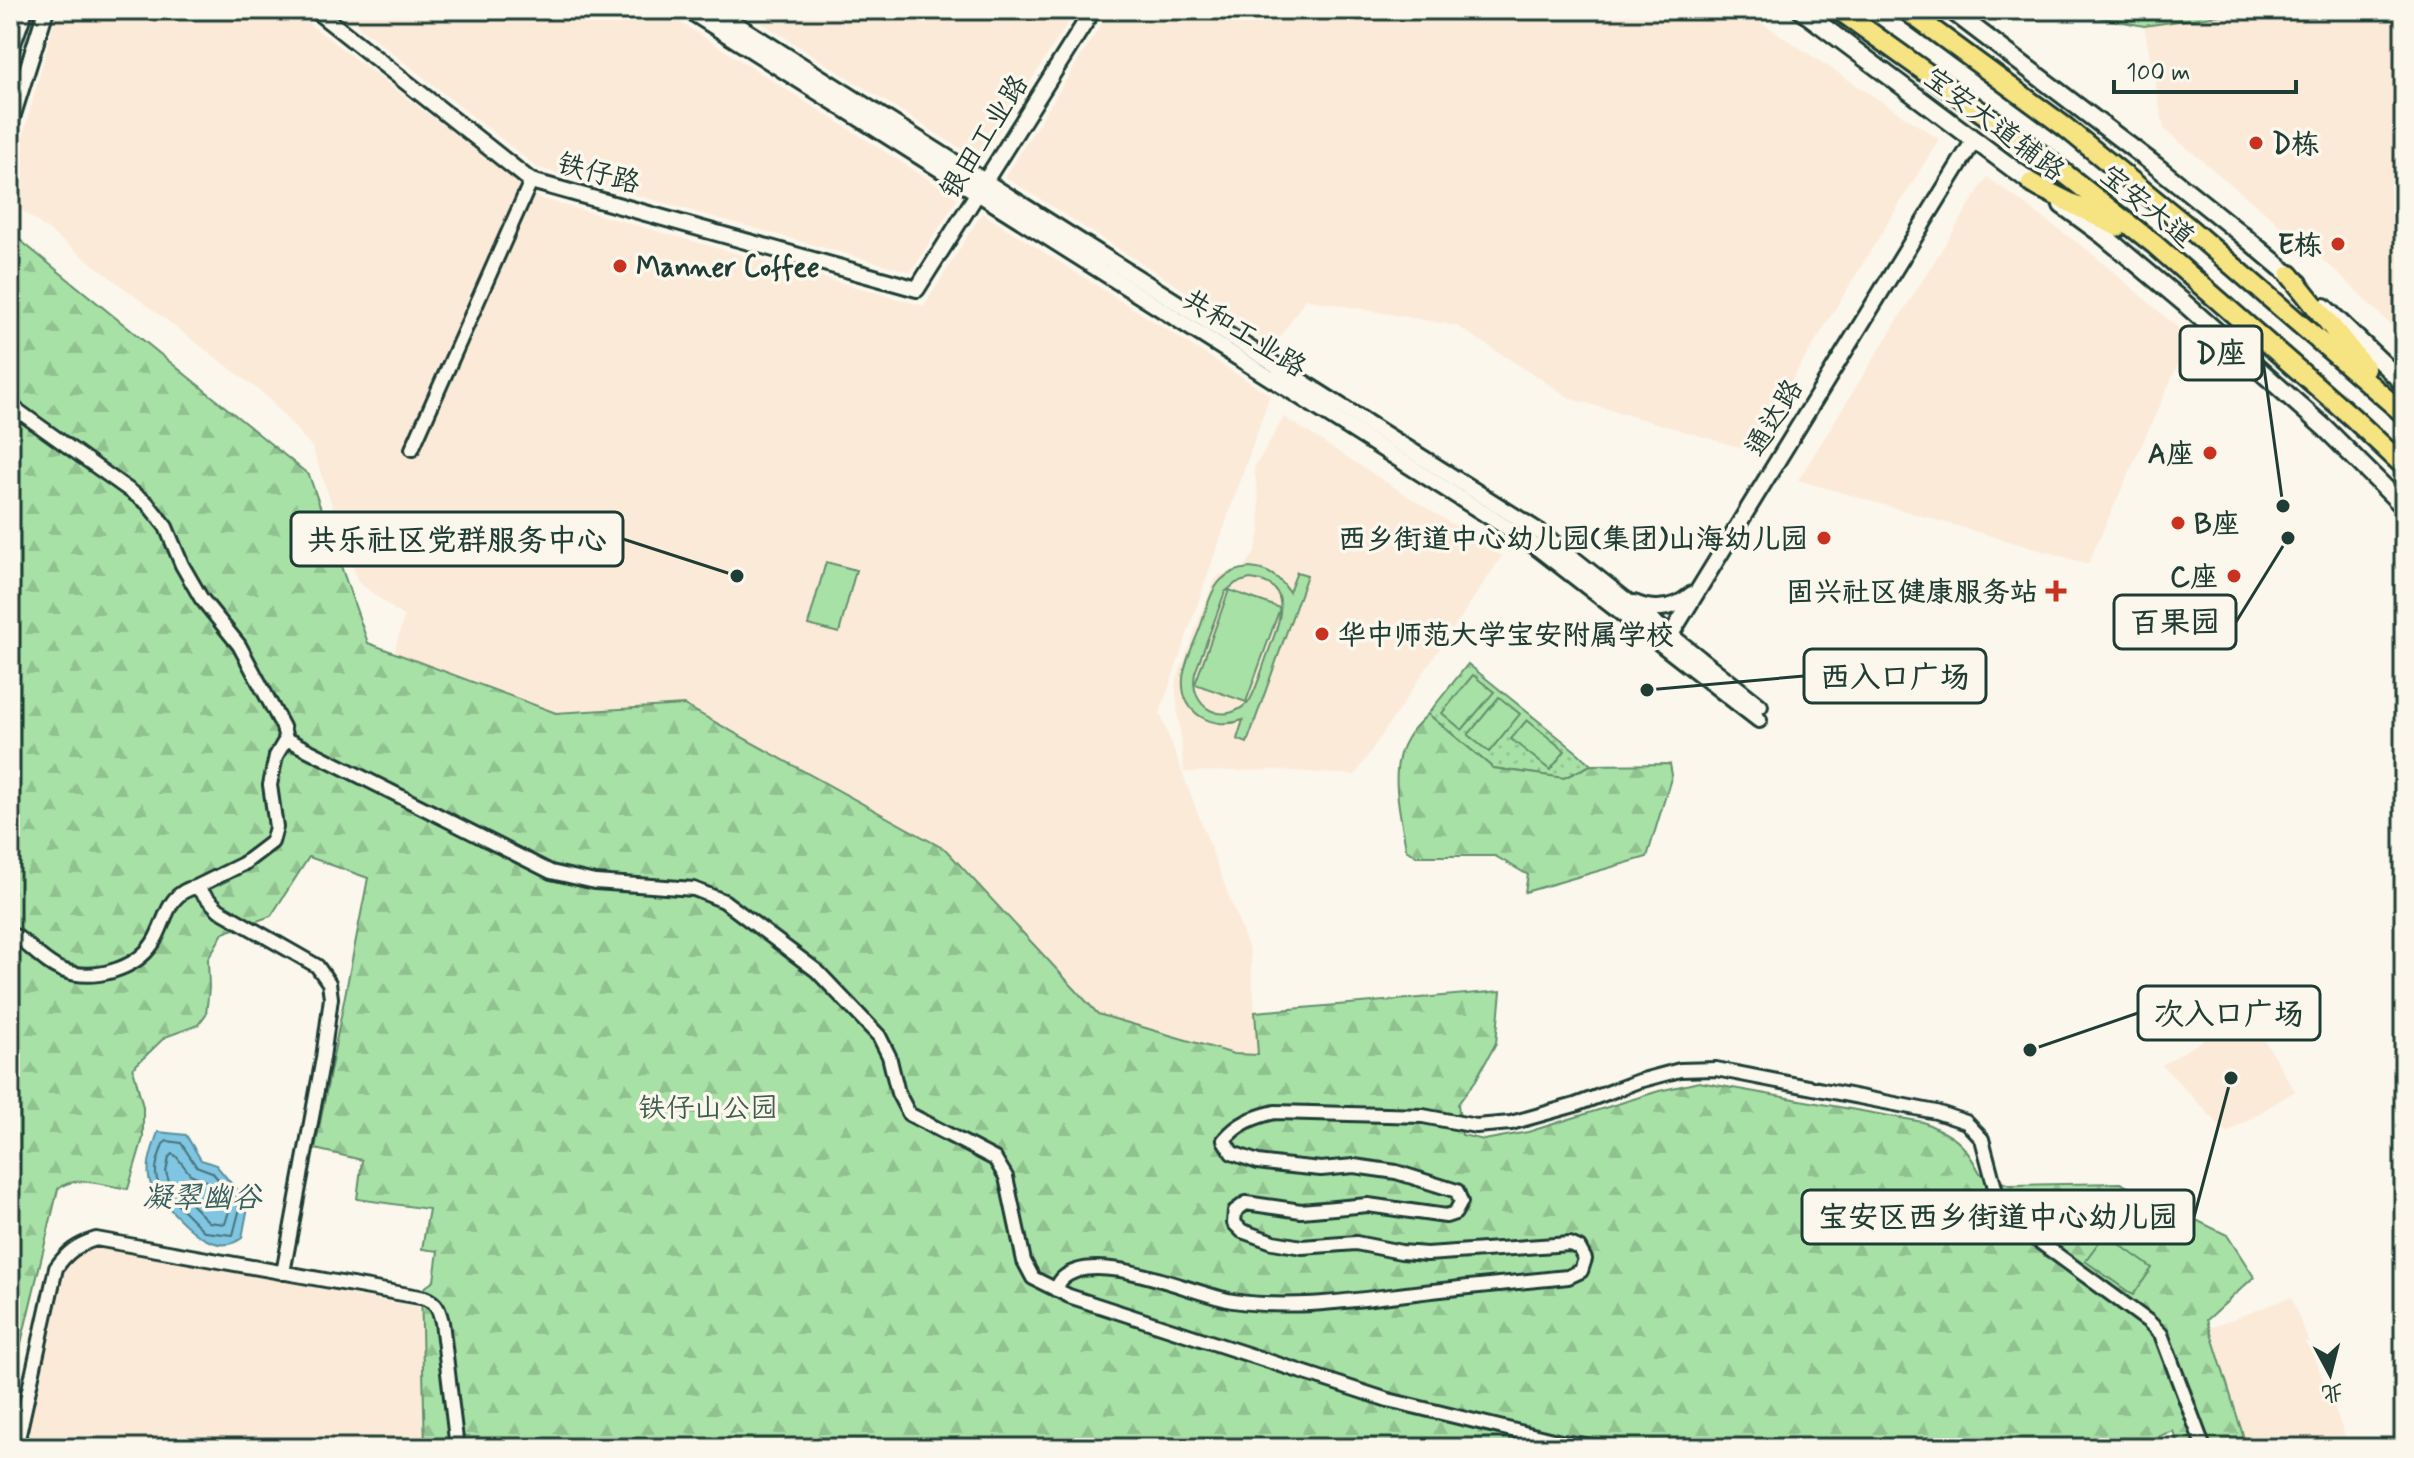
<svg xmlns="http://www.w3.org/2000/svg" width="2414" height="1458" font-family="Mynerve,'LXGW WenKai TC',sans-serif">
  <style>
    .built { fill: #fcead9 }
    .grass { fill: url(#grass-dots); stroke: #648f6d; stroke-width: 2 }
    .forest { fill: url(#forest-firs); stroke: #648f6d; stroke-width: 2 }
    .pitch { fill: #a8e1a6; stroke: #648f6d; stroke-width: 2; fill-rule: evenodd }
    .water { fill: #80c5e1; stroke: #598f9c; stroke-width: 2 }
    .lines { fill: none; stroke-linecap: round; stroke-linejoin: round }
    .shore { stroke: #467379; stroke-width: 2 }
    .minor-casing { stroke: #1f3d34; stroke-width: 18 }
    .tertiary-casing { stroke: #1f3d34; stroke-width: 20 }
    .secondary-casing { stroke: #1f3d34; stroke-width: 22 }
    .primary-casing { stroke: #1f3d34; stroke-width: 24 }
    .minor { stroke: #fbf7ec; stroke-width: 12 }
    .tertiary { stroke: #fbf7ec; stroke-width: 14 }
    .secondary { stroke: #fbf7ec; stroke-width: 16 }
    .primary { stroke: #f6e381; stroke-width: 18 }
    .poi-dot { fill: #c8321e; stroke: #fbf7ec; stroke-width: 3 }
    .labels { text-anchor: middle; stroke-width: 7; stroke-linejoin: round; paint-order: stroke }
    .street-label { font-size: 28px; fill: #1f3d34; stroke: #fbf7ec }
    .poi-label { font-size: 28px; font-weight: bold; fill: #1f3d34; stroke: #fbf7ec; text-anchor: end }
    .park-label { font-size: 28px; fill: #3a5e4b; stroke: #fbf7ec }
    .water-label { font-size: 30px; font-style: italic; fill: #375f5f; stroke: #fbf7ec }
    .leader { fill: none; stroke: #1f3d34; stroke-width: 3 }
    .callout-dot { fill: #1f3d34; stroke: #fbf7ec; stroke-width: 3 }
    .callout { fill: #fbf7ec; stroke: #1f3d34; stroke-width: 3 }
    .callout-label { font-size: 30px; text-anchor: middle; font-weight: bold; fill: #1f3d34 }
  </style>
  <defs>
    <pattern id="grass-dots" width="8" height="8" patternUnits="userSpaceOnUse" patternTransform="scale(2)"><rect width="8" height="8" fill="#a8e1a6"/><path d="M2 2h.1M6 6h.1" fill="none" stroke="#90c290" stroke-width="1.8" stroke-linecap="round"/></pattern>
    <pattern id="forest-firs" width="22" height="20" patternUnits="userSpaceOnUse" patternTransform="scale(2)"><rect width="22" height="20" fill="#a8e1a6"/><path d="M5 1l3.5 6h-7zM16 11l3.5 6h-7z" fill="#90c290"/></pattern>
  </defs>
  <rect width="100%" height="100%" fill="#fbf7ec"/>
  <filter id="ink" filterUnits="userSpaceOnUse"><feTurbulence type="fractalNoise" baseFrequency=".0125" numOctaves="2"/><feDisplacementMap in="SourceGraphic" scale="16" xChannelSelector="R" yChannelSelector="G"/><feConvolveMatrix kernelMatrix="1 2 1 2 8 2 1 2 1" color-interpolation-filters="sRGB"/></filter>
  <g filter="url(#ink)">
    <!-- built -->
    <path class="built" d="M 57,10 L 291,10 L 539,198 L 924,306 L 982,213 L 1270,395 L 1160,713 L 1250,952 L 1259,1055 L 1234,1054 L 1097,1014 L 946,850 L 684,706 L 556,713 L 394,653 L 404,617 L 358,582 L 312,447 L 265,395 L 10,201 L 10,185 Z
      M 338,10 L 661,10 L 958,198 L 911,272 L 538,168 Z
      M 741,10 L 1076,10 L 980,161 Z
      M 1110,10 L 1742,10 L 1939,139 L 1749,450 L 1572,399 L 1457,326 L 1305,299 L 1274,347 L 1005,177 Z
      M 2254,10 L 2404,10 L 2404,338 L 2337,272 L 2164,129 L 2144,26 Z
      M 1987,177 L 2090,252 L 2190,338 L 2088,564 L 1798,480 Z
      M 1284,417 L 1502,556 L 1355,775 L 1276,770 L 1184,772 L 1175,684 L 1213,583 L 1219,575 L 1244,567 L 1255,553 L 1260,531 L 1259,501 L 1254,468 Z
      M 2248,1013 L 2295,1091 L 2227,1133 L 2162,1065 Z
      M 99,1247 L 418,1307 L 422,1313 L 425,1448 L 26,1448 L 62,1274 L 69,1263 L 78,1254 L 87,1249 Z
      M 2291,1297 L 2350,1448 L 2247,1448 L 2210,1328 Z"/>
    <!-- grass -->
    <path class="grass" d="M 2061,10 L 2254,10 L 2144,26 Z
      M 1468,664 L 1578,753 L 1591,765 L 1564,778 L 1493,768 L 1428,714 Z"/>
    <!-- forest -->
    <path class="forest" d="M 10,232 L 309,475 L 368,643 L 556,713 L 684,705 L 946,850 L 1098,1014 L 1234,1054 L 1258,1055 L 1255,1012 L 1501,991 L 1496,1043 L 1476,1080 L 1458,1104 L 1462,1135 L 1484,1140 L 1528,1132 L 1659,1091 L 1699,1082 L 1923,1122 C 1954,1136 1964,1142 1980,1173 L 2009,1185 L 2120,1183 L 2227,1235 L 2254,1277 L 2207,1320 L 2247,1448 L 2179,1448 L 2173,1431 L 2156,1437 L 2154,1448 L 425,1448 L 421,1290 L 434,1281 L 438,1251 L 422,1249 L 429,1209 L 357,1199 L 362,1160 L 315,1149 L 368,878 L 309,857 L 271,916 L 223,933 L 208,959 L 209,988 L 206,1014 L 198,1025 L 165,1037 L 133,1068 L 143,1107 L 143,1138 L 128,1189 C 107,1186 75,1174 58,1189 L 10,1389 Z
      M 1428,714 L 1493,768 L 1564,778 L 1591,765 L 1670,764 L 1672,775 L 1647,857 L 1525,892 L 1528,875 L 1495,856 L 1416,856 L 1406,849 C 1401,814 1387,770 1407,738 C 1412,729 1421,721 1428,714 Z"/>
    <!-- pitch -->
    <path class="pitch" d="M 826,562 L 856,570 L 839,633 L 808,625 Z
      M 1250,568 C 1268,569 1280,577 1289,592 L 1297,572 L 1307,575 L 1247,743 L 1237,739 L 1243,720 C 1214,731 1180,714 1183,679 C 1184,662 1195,642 1201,625 C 1206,611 1210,591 1221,580 C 1229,572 1239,569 1250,568 ZM 1250,579 C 1297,583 1278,625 1268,653 C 1262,669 1258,685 1250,700 C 1226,728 1188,709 1195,673 L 1225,592 L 1236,583 Z
      M 1229,590 L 1280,608 L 1246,702 L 1195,684 Z
      M 1473,675 L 1494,692 L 1462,730 L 1442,713 Z
      M 1499,697 L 1520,714 L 1489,752 L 1468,735 Z
      M 1527,720 L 1565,751 L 1550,770 L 1511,739 Z
      M 2105,1234 L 2152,1268 L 2133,1295 L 2085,1261 Z"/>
    <!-- water -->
    <path class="water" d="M 158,1132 L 186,1135 L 201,1160 L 216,1165 L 245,1200 L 247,1212 L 242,1238 C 210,1262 175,1213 155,1193 C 142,1173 151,1153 158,1132 Z"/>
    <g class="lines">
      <!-- shore -->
      <path class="shore" d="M 167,1141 L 181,1143 L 196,1166 L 212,1172 L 238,1203 L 239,1212 L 233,1235 L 205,1232 L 161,1188 C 151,1173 158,1159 163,1144 Z
        M 172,1154 L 176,1156 L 190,1174 L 206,1181 L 227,1205 L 229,1211 L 225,1224 L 209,1222 L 169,1182 L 166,1172 L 169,1157 Z"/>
      <!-- minor casing -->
      <g class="minor-casing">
        <path id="minor" d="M 10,405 L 147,503 L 166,527 L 182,565 L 201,598 L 239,645 L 283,727 L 286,739 L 276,756 L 270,785 L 276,827 L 272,842 L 243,864 L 196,887
          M 412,449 L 531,181
          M 286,739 L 551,872 L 595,882 L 694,889 L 724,901 L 817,971 L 879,1036 L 889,1056 L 898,1093 L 909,1114 L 995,1159 L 1006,1177 L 1024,1261 L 1033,1278 L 1069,1296 L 1388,1400 L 1561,1442 L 1611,1448
          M 10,934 L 17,937 C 31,947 46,964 62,970 C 92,982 135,970 153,943 C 167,921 166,893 196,887 L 219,910 L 317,966 L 329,983 L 331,998 L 323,1058 L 283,1273
          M 1056,1290 C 1058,1286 1059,1282 1062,1279 C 1095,1247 1192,1294 1233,1301 C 1293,1310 1356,1300 1415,1293 C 1466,1287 1517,1282 1568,1277 L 1581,1271 L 1585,1259 L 1579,1248 L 1570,1244 L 1427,1254 L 1401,1252 L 1356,1243 L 1302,1247 L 1273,1242 L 1242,1231 L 1234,1223 L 1235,1211 L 1246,1203 L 1301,1211 L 1368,1205 L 1446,1216 L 1455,1213 L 1461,1202 L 1457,1191 L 1396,1172 L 1354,1166 L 1321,1169 L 1281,1165 L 1258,1162 L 1232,1153 L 1224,1140 C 1238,1123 1254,1117 1275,1112 L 1423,1116 L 1476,1126 L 1511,1123 L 1575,1105 L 1639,1081 L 1680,1070 L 1716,1069 L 1936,1112 L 1966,1122 L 1982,1139 L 1999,1203 L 2014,1227 L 2037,1240 L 2149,1322 L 2161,1334 L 2204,1448
          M 16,1448 L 56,1268 C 67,1252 77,1245 96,1239 L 425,1298 C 437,1303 439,1310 442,1322 L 457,1448"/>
      </g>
      <!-- tertiary casing -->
      <g class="tertiary-casing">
        <path id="tertiary" d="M 315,10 L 531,181 L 917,289 L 1093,10
          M 688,10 L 1531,543 L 1759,720
          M 714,10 L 1540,532 L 1760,706
          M 10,52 L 25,10
          M 10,124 L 46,10
          M 1634,603 C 1655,612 1675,609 1692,594
          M 1667,641 L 1974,140"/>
      </g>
      <!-- secondary casing -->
      <g class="secondary-casing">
        <path id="secondary" d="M 1801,10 L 2040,189
          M 1951,10 L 2156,166 L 2241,234 L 2299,283
          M 2062,205 L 2103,235 L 2183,302 L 2326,429 L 2404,507
          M 2324,307 L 2404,384"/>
      </g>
      <!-- primary casing -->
      <g class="primary-casing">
        <path id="primary" d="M 1839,10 L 2040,154 L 2154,244 L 2352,417 L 2404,466
          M 1906,10 L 2065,127 L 2189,228 L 2404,414
          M 2031,183 L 2118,227
          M 2290,275 L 2365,368"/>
      </g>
      <!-- minor -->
      <use href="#minor" class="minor"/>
      <!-- tertiary -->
      <use href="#tertiary" class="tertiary"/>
      <!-- secondary -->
      <use href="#secondary" class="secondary"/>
      <!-- primary -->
      <use href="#primary" class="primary"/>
    </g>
  </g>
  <!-- markers -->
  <g class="poi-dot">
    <circle cx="2256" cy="143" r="8"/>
    <circle cx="2338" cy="244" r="8"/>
    <circle cx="620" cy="266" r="8"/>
    <circle cx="2210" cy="453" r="8"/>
    <circle cx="2178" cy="523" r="8"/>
    <circle cx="1824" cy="538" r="8"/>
    <circle cx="2234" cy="576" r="8"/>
    <path d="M2052 579h8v8h8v8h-8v8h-8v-8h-8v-8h8z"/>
    <circle cx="1322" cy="634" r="8"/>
  </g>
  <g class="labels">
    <!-- street labels -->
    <g class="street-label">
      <text transform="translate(1995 123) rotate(37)" y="10">宝安大道辅路</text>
      <text transform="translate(983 136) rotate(-58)" y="10">银田工业路</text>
      <text transform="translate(599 172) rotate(15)" y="10">铁仔路</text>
      <text transform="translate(2148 205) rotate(39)" y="10">宝安大道</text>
      <text transform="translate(1245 332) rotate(32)" y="10">共和工业路</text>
      <text transform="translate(1773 417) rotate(-59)" y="10">通达路</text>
    </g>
    <!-- poi labels -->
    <g class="poi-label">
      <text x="2272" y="153" text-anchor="start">D栋</text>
      <text x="2322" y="254">E栋</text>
      <text x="636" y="276" text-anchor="start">Manner Coffee</text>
      <text x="2194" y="463">A座</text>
      <text x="2194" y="533" text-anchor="start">B座</text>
      <text x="1808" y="548">西乡街道中心幼儿园(集团)山海幼儿园</text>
      <text x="2218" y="586">C座</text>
      <text x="2038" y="601">固兴社区健康服务站</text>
      <text x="1338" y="644" text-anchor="start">华中师范大学宝安附属学校</text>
    </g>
    <!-- park labels -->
    <g class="park-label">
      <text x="708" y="1117">铁仔山公园</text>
    </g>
    <!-- water labels -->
    <g class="water-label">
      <text x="202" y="1207">凝翠幽谷</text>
    </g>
  </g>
  <!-- callouts -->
  <path class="leader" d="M2283 506L2262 353M737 576L623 539M2288 538L2236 622M1647 690L1804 676M2030 1050L2138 1013M2231 1078L2194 1217"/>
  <g class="callout-dot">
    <circle cx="2283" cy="506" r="8"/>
    <circle cx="737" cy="576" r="8"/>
    <circle cx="2288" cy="538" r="8"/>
    <circle cx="1647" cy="690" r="8"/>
    <circle cx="2030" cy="1050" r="8"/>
    <circle cx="2231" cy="1078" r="8"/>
  </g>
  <g class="callout">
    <rect x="2180" y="326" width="82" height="54" rx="8"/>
    <rect x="291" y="512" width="332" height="54" rx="8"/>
    <rect x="2114" y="595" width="122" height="54" rx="8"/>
    <rect x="1804" y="649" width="182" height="54" rx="8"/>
    <rect x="2138" y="986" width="182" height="54" rx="8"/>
    <rect x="1802" y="1190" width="392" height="54" rx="8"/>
  </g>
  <g class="callout-label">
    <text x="2221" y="363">D座</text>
    <text x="457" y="550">共乐社区党群服务中心</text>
    <text x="2175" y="632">百果园</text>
    <text x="1895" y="687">西入口广场</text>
    <text x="2229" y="1024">次入口广场</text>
    <text x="1998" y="1227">宝安区西乡街道中心幼儿园</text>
  </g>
  <!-- margin -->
  <rect width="2414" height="1458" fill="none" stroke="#fbf7ec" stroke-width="40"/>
  <rect x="20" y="20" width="2374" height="1418" fill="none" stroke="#1f3d34" stroke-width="3" filter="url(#ink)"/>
  <!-- north arrow -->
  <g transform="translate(2330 1374) rotate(173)" stroke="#fbf7ec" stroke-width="6" paint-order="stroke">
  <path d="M0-6L14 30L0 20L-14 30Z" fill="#1f3d34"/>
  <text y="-12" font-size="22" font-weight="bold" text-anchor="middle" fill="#1f3d34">北</text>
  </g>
  <!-- scale -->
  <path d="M2114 80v12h182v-12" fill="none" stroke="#1f3d34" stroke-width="4"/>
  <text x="2126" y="80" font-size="24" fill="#1f3d34" stroke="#fbf7ec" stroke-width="6" paint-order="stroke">100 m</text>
</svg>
